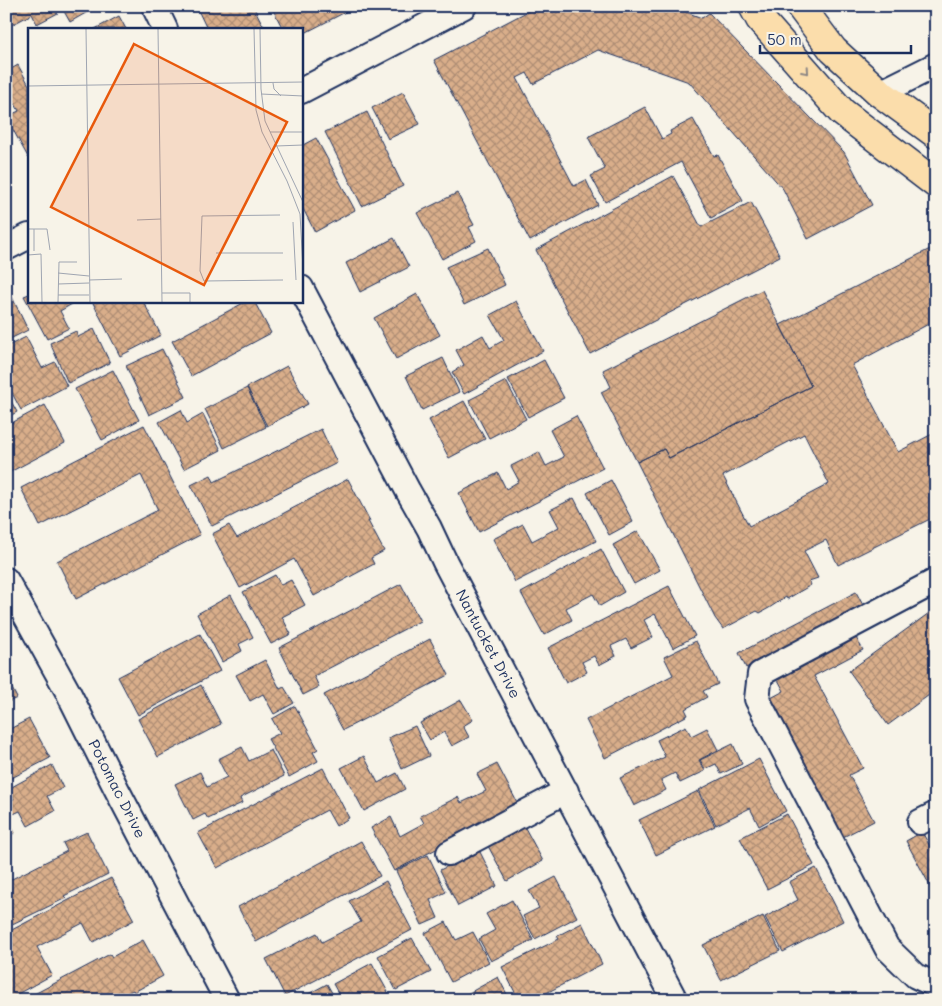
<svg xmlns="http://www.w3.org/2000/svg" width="942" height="1006" font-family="Mali,sans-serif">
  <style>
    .building { fill: url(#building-cross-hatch); stroke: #1b2f5e; fill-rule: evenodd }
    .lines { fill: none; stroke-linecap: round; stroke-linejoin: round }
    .minor-casing { stroke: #1b2f5e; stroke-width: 28 }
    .major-casing { stroke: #1b2f5e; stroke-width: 31 }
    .minor { stroke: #f7f3e8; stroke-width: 24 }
    .major { stroke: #fbddab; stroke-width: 28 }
    .oneway { stroke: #8b8684 }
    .labels { text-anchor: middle; stroke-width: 4; stroke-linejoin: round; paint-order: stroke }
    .street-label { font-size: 15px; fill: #1b2f5e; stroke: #f7f3e8 }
    .inset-road { fill: none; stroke: #9fa5b1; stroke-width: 1 }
    .view { fill: #e8590c; fill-opacity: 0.15; stroke: #e8590c; stroke-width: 2.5 }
    .inset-edge { fill: none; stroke: #1b2f5e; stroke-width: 2.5 }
  </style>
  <defs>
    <pattern id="building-cross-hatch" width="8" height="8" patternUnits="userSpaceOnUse" patternTransform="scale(1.25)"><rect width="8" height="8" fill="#d9ae8a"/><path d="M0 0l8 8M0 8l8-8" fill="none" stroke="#af8e74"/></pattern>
  </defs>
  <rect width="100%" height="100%" fill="#f7f3e8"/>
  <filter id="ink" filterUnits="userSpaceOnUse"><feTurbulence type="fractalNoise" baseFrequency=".02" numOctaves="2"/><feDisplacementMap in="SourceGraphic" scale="10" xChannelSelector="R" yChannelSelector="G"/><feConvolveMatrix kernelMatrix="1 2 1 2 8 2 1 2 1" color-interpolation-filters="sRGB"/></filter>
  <g filter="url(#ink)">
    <!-- building -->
    <path class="building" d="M 6,6 L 54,6 L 58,13 L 37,24 L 32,14 L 6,28 Z
      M 61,6 L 98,6 L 70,22 Z
      M 196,6 L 253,6 L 265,29 L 207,29 Z
      M 271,6 L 357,6 L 301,35 L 301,29 L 283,29 Z
      M 538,6 L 670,6 L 702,18 L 709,13 L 844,152 L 872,205 L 808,239 L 783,189 L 689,82 L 598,50 L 533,84 L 527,73 L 517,78 L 574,186 L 586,180 L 598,205 L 530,241 L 434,60 Z
      M 119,16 L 126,29 L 95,29 Z
      M 18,65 L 29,85 L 29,159 L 6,117 L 19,111 L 6,88 L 6,72 Z
      M 403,92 L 420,124 L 388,139 L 372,108 Z
      M 645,107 L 662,139 L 671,134 L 670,131 L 693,119 L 714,156 L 718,155 L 743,201 L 711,218 L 681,162 L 605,202 L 591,176 L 605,169 L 588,137 Z
      M 367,112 L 403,186 L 362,206 L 325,132 Z
      M 316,138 L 355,210 L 315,232 L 301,205 L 301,146 Z
      M 673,176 L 701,227 L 751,202 L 780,256 L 590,354 L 536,250 Z
      M 457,193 L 474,225 L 469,227 L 476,241 L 442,259 L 417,213 Z
      M 394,238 L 409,267 L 360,292 L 346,263 Z
      M 936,246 L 936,320 L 852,365 L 898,452 L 936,432 L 936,516 L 838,565 L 826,540 L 804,551 L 818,578 L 809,581 L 811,585 L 787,599 L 786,597 L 769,608 L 760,613 L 757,611 L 723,629 L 715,618 L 637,462 L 664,449 L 669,458 L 811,386 L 780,325 ZM 804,434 L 829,484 L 749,526 L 723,476 Z
      M 488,248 L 505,285 L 464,305 L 446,267 Z
      M 762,290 L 811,386 L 669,458 L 664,449 L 637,462 L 601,392 L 611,387 L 603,370 Z
      M 29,294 L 29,301 L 71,301 L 72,304 L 60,311 L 69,328 L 47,339 L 24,296 Z
      M 417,294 L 440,335 L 396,359 L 374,318 Z
      M 12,297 L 28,330 L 6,341 L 6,300 Z
      M 92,301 L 143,301 L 161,335 L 120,356 Z
      M 247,301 L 254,301 L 271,333 L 191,376 L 172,341 Z
      M 516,301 L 543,351 L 464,394 L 452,372 L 464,365 L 456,350 L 483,335 L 490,348 L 504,340 L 490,315 Z
      M 94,329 L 110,363 L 68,383 L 50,343 L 76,331 L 78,337 Z
      M 26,337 L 42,368 L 55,362 L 67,386 L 21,410 L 6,382 L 6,347 Z
      M 162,349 L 186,397 L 149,415 L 126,366 Z
      M 443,358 L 459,392 L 422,410 L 406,376 Z
      M 544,360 L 564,398 L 528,417 L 508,379 Z
      M 287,366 L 308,404 L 267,426 L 247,387 Z
      M 113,370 L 139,420 L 102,440 L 75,389 Z
      M 506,381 L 526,419 L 489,438 L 469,400 Z
      M 247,388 L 266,427 L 224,448 L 205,409 Z
      M 6,392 L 17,412 L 6,418 Z
      M 464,401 L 485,439 L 449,458 L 429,420 Z
      M 45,405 L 65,443 L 10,472 L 6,464 L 6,426 Z
      M 181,410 L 187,423 L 203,414 L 221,450 L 184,469 L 159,422 Z
      M 576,416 L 603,468 L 479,532 L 459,493 L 498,473 L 506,489 L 519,481 L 511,466 L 539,452 L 546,466 L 564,457 L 550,430 Z
      M 144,425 L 200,535 L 76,599 L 57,561 L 158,510 L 141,475 L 40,526 L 21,488 Z
      M 321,429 L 337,463 L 212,526 L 191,485 L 211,475 L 214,482 Z
      M 348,479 L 370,521 L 368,521 L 384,551 L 371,558 L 374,564 L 314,596 L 294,559 L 240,588 L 212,534 L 229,525 L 237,538 Z
      M 611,480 L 633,522 L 609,535 L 587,493 Z
      M 574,498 L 596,541 L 515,582 L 493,539 L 523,524 L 532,541 L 559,527 L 550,510 Z
      M 638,531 L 660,570 L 634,584 L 613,545 Z
      M 601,549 L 624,592 L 600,606 L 593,594 L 566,608 L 572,620 L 544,635 L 521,593 Z
      M 275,575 L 281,585 L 291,580 L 305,605 L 282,617 L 291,634 L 271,644 L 243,592 Z
      M 401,584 L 420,621 L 314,676 L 319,687 L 303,695 L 279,648 Z
      M 669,586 L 695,636 L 673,648 L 655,614 L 644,620 L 653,637 L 631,648 L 626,639 L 611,646 L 616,656 L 599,665 L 594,656 L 582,662 L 587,672 L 566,683 L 548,648 Z
      M 856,592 L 864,607 L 746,668 L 739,653 Z
      M 231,595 L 253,637 L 239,644 L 242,651 L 222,662 L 197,614 Z
      M 936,608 L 936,690 L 888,725 L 849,671 Z
      M 200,634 L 220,671 L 138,715 L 118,677 Z
      M 855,636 L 863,650 L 814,676 L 863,768 L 849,775 L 874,821 L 843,837 L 769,699 L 784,691 L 777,678 Z
      M 430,639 L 449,675 L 343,730 L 324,695 Z
      M 696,641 L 718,684 L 703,691 L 707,697 L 685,709 L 688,715 L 605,758 L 586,720 L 673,675 L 664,657 Z
      M 265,660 L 280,689 L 284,687 L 294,703 L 274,714 L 263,694 L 250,701 L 236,675 Z
      M 6,677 L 17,698 L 6,703 Z
      M 201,685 L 221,724 L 158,757 L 138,719 Z
      M 461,700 L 473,720 L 463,726 L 469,737 L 452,746 L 444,732 L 430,740 L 420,723 Z
      M 295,706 L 318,749 L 313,752 L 318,761 L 289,777 L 268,739 L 280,733 L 272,719 Z
      M 29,719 L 50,758 L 6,781 L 6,731 Z
      M 415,726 L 429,756 L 402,769 L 388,738 Z
      M 686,726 L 691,736 L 707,728 L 718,750 L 699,760 L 705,771 L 680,783 L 675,773 L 661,780 L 666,790 L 634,806 L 620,778 L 665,757 L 657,740 Z
      M 733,744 L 742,764 L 721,774 L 716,764 L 705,769 L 700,760 Z
      M 242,747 L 249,761 L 271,750 L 284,776 L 240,798 L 242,803 L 208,819 L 205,814 L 193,820 L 175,784 L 200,772 L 207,787 L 227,777 L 218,759 Z
      M 364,756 L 378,783 L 397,773 L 405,789 L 364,811 L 341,768 Z
      M 759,759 L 786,811 L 759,826 L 750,808 L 716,825 L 699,790 Z
      M 497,764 L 519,806 L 394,871 L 371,828 L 391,817 L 400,836 L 424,823 L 420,816 L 458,797 L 461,803 L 486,791 L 477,774 Z
      M 52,765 L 63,788 L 47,796 L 55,811 L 28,826 L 20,811 L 9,816 L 6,810 L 6,803 L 14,799 L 8,789 Z
      M 323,768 L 349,818 L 336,826 L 327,810 L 217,868 L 198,833 Z
      M 698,791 L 715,826 L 656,855 L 639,820 Z
      M 787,814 L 814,865 L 767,889 L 740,838 Z
      M 6,816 L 15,833 L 6,837 Z
      M 524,826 L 543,861 L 507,881 L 488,846 Z
      M 87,832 L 108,874 L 64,896 L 66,898 L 6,927 L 6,882 L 67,851 L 63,843 Z
      M 922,832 L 936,857 L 936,897 L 906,841 Z
      M 361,841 L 380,876 L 256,942 L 238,907 Z
      M 479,850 L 497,886 L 458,906 L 440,870 Z
      M 428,855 L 446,892 L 430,900 L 438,918 L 422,925 L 396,871 Z
      M 816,868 L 843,921 L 783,952 L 765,917 L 798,900 L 789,882 Z
      M 556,877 L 577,917 L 535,939 L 523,916 L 539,908 L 529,891 Z
      M 111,878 L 134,920 L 93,942 L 83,923 L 37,947 L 52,975 L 12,997 L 6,986 L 6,933 Z
      M 386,881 L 412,930 L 285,996 L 266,959 L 317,933 L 322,942 L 361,922 L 349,901 Z
      M 512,900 L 533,940 L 491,961 L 479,939 L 495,930 L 486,914 Z
      M 763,916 L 780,951 L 721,980 L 703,945 Z
      M 446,922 L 456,940 L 473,932 L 489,962 L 451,982 L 425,933 Z
      M 582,923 L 602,964 L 533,1000 L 519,1000 L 502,967 L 559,939 L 557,936 Z
      M 412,938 L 431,972 L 396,990 L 378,956 Z
      M 143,940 L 163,976 L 134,992 L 133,990 L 114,1000 L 23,1000 L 110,954 L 112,957 Z
      M 372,963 L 389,994 L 379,1000 L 342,1000 L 333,984 Z
      M 498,977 L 510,1000 L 459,1000 L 458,999 Z
      M 327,984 L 336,1000 L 297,1000 Z"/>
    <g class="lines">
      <!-- minor casing -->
      <g class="minor-casing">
        <path id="minor" d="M 154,6 L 165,29
          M 301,91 L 464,6
          M 880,93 L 936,65
          M 6,248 L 29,236
          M 301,288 L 408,491 L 429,528 L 445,562 L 675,1000
          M 6,580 L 68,692 L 117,790 L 227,1000
          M 936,581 L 760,674 L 757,699 L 887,948 L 916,976 L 931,983 L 936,981
          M 920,822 L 936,814
          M 449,853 L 566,791"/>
      </g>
      <!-- major casing -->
      <g class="major-casing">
        <path id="major" d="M 753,6 L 760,19 L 842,112 L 936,184
          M 800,6 L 833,50 L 880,93 L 936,134"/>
      </g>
      <!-- minor -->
      <use href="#minor" class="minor"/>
      <!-- major -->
      <use href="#major" class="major"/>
    </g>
    <!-- one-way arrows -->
    <defs><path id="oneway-chevron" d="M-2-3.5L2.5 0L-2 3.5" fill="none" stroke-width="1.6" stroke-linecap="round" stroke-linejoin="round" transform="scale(1.25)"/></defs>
    <use class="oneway" href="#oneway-chevron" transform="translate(806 71) rotate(49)"/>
  </g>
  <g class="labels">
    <!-- street labels -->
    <g class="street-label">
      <text transform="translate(488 644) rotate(62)" y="5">Nantucket Drive</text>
      <text transform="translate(117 789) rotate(63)" y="5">Potomac Drive</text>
    </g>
  </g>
  <!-- overview -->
  <g transform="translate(28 28)">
    <rect width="275" height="275" fill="#f7f3e8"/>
    <path class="inset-road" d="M 58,1 L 62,274M 130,1 L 134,274M 226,1 L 228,82 L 234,104 L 259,153 L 272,186 L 275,240M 232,1 L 233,61 L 237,93 L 275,174M 245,55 L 246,61 L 253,68M 0,58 L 275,54M 233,66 L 275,68M 242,104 L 275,104M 0,110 L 0,146M 248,118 L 275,117M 252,187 L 174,188 L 172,243 L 176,253 L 255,252M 109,192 L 133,191M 265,194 L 268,252M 0,201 L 19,201 L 22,222M 6,201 L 6,223M 188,225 L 255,225M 0,227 L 13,226 L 14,274M 30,245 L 61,248M 61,252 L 94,251M 30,256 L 61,255M 134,265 L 162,265 L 162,274M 30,267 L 61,267M 30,274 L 31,234 L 49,234"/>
    <path class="view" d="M 106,16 L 259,94 L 176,257 L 23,179 Z"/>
    <rect width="275" height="275" class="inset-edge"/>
  </g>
  <!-- margin -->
  <rect width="942" height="1006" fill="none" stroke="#f7f3e8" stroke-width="25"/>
  <rect x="12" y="12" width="917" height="981" fill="none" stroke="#1b2f5e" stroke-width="2" filter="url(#ink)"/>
  <!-- scale -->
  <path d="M760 45v8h151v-8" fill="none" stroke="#1b2f5e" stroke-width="2.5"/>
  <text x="767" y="45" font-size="15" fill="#1b2f5e" stroke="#f7f3e8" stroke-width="4" paint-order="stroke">50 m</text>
</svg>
